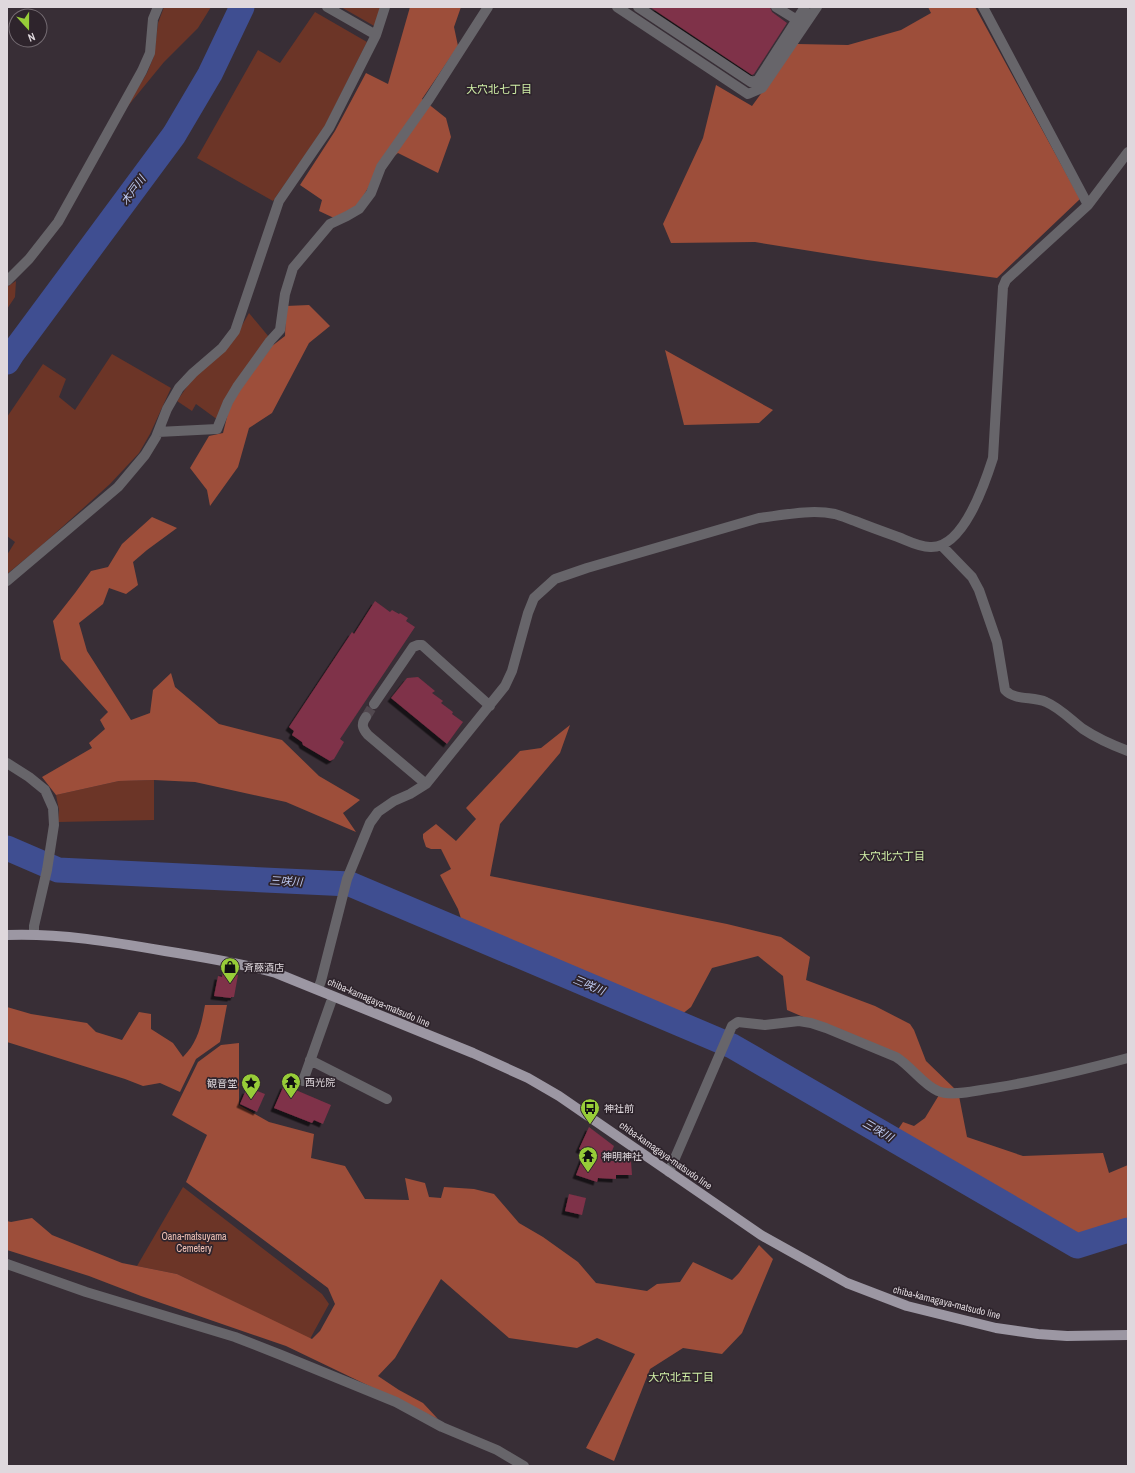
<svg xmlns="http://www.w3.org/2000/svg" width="1135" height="1473" font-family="'Archivo Narrow','Noto Sans JP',sans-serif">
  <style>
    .green { fill: #6c3527 }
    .forest { fill: #9d4e3a }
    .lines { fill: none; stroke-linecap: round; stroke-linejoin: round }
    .river { stroke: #3f4e91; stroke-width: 25 }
    .building { fill: #7f3148; filter: url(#shadow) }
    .minor-tunnel { stroke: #51484f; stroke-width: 10; stroke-dasharray: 10 5; stroke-linecap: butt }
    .minor { stroke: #67656a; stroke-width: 10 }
    .major { stroke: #9c97a3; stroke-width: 10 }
    .labels { text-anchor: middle; stroke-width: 3.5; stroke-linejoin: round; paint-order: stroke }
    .poi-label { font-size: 10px; fill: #dfd8dd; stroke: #2e242c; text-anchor: start }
    .street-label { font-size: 10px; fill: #dfd8dd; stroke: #2e242c }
    .park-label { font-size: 10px; fill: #f1c2b6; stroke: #2e242c }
    .neighbourhood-label { font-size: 11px; fill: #cfeea6; stroke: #2e242c }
    .water-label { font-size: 11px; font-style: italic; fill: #c0ccf3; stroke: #2e242c }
  </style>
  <defs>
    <filter id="shadow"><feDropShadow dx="-3.5" dy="3.5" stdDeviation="0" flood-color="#0009"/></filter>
  </defs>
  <rect width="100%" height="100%" fill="#382e36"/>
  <!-- green -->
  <path class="green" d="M 164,7 L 211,7 L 198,28 L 164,62 L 123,112 L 147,73 L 154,56 L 158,23 Z
    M 341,7 L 381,7 L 376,27 Z
    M 315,12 L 367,42 L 325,126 L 273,201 L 197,158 L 258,50 L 280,63 Z
    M 16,281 L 15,297 L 7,309 L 7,287 Z
    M 249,313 L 269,337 L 218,420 L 196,404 L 192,411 L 177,401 L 193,378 L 237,334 Z
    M 112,354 L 171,388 L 150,434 L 139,453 L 110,484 L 41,546 L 7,574 L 7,555 L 15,542 L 7,536 L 7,417 L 43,364 L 66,379 L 59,397 L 75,410 Z
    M 154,780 L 154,820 L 58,822 L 59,810 L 56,795 L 119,781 Z
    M 183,1187 L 322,1294 L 329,1304 L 310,1339 L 177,1274 L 137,1266 Z"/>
  <!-- forest -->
  <path class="forest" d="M 410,7 L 461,7 L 454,27 L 458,46 L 422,99 L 446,118 L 451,137 L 438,173 L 398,153 L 381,167 L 357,206 L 334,218 L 319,211 L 322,200 L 300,185 L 335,131 L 366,73 L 388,84 Z
    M 928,7 L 975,7 L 1080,199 L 997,278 L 867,260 L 755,242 L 671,243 L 663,224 L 703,138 L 716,85 L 752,106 L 797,44 L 848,45 L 901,30 L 931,13 Z
    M 309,305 L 330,326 L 309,343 L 272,413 L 249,428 L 238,467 L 210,506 L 207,490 L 190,468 L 209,436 L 223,433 L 231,401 L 272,346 L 285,336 L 286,306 Z
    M 665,350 L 773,410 L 759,423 L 684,425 Z
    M 152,517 L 177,528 L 147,550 L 133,562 L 138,585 L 126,594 L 109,588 L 103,604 L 79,623 L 87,651 L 131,720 L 150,713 L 153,690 L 171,673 L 175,687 L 219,724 L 282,740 L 319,776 L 360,800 L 343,813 L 356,832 L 286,802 L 195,782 L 154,780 L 119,781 L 56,795 L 42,777 L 92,748 L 89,743 L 105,729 L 100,720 L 108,712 L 61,659 L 53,621 L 75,593 L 91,571 L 108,567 L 122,544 Z
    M 570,725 L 560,753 L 500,824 L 490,876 L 727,924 L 781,937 L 810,957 L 806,980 L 875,1006 L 910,1024 L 914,1030 L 926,1061 L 956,1090 L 939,1088 L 929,1083 L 908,1062 L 787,1010 L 783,976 L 758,956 L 712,968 L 691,1007 L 676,1019 L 636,1000 L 463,925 L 458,909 L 440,875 L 451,869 L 441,849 L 431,849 L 426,847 L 423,838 L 423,834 L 436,824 L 456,841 L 476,819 L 466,808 L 520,751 L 541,748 Z
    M 205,1005 L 227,1005 L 220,1042 L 196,1059 L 180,1092 L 160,1083 L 143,1086 L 125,1079 L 7,1042 L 7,1007 L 31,1014 L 87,1023 L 96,1032 L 122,1040 L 139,1012 L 151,1014 L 151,1029 L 173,1043 L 183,1057 C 198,1042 201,1026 205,1005 Z
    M 239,1043 L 239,1105 L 269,1122 L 314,1134 L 311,1158 L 345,1166 L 365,1199 L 409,1200 L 405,1178 L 425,1183 L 429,1197 L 441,1198 L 444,1187 L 474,1189 L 494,1194 L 519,1223 L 543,1237 L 578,1262 L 596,1283 L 647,1291 L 657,1284 L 680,1282 L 693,1262 L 732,1280 L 739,1273 L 759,1245 L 773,1259 L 742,1333 L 722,1354 L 683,1348 L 650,1369 L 614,1461 L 586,1448 L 635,1354 L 597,1338 L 577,1348 L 509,1338 L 441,1279 L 395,1358 L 378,1376 L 399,1390 L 423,1403 L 438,1419 L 286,1346 L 141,1296 L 89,1276 L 7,1250 L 7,1221 L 11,1222 L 32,1218 L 52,1235 L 122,1263 L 177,1274 L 312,1339 L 320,1331 L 335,1304 L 328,1288 L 186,1182 L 207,1135 L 172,1115 L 198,1062 L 221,1045 Z
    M 939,1095 L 959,1096 L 967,1137 L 1023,1156 L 1103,1153 L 1109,1173 L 1128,1165 L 1128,1225 L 1083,1239 L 895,1134 L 903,1122 L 914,1126 L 925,1118 Z"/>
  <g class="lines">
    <!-- river -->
    <path class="river" d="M 7,362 L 12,354 L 174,135 L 210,74 L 242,7
      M 7,848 L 58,870 L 350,884 L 732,1046 L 1077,1246 L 1128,1230"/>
  </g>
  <!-- building -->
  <path class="building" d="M 650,7 L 770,7 L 772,12 L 787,23 L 754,74 L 752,75 Z
    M 375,601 L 390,612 L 392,610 L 399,614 L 400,613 L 408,618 L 406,621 L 415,627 L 340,739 L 344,742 L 334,759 L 330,761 L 303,745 L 302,742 L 292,735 L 294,731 L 289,727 L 352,632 L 354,634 Z
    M 418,677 L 435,691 L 432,693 L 443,701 L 441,703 L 453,712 L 452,714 L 463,722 L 447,744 L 391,698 L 407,678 Z
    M 223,972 L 238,975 L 234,997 L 231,997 L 231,998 L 214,996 L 218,976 L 222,977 Z
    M 284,1085 L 331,1105 L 323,1124 L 314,1120 L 312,1123 L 274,1108 Z
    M 252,1089 L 265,1094 L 257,1112 L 240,1104 L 246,1090 L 250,1092 Z
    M 589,1127 L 614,1146 L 608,1161 L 631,1161 L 632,1175 L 616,1175 L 616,1179 L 598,1178 L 597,1182 L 576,1175 L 585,1152 L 579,1149 Z
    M 569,1194 L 586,1198 L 582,1215 L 565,1211 Z"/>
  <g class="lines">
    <!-- minor-tunnel -->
    <path class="minor-tunnel" d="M 366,717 L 374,704"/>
    <!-- minor -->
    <path class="minor" d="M 327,7 L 376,35
      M 617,7 L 748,94 L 762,88 L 817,7
      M 638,7 L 751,82 L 758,80 L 805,7
      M 776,7 L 797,20
      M 983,7 L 1088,205
      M 7,281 L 29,259 L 58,222 L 142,71 L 150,53 L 153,19 L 158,7
      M 158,432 L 217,429 L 228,402 L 237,387 L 270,341 L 280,330 L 285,294 L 293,268 L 330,224 L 347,216 L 359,209 L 371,193 L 381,167 L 429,99 L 488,7
      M 942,546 L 972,577 L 979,590 L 997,642 L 1005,690 C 1015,701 1033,696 1046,702 C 1060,708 1071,720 1083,729 C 1098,739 1112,745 1128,751
      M 7,581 L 118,487 L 145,455 L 156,437 L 167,409 L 179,388 L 193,373 L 222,348 L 235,331 L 279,201 L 329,128 L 376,35 L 385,7
      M 374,704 L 413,647 L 418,645 L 422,645 L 490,706
      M 366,717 C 361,724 362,728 368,735 L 426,784
      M 7,763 L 29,777 L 45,790 L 53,808 L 54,825 L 47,870 L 34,926 L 34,934
      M 318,989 L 321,981 L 347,879 L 370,823 L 378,812 L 394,801 L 410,794 L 426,784 L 505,686 L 512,671 L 528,613 L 534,598 L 555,579 L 587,568 L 759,518 C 783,515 811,509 835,514 C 842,516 849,519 855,521 C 870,527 884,532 898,537 C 908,541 919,547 930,547 C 963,549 985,483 993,458 L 1003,287 L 1006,280 L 1088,205 L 1128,152
      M 310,1060 L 387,1099
      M 303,1081 L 331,1002
      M 669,1172 L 732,1026 L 738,1022 L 765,1025 L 799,1021 L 811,1023 L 826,1028 L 896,1057 C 911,1066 923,1085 938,1091 C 949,1096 969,1092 981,1090 C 1031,1083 1079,1071 1128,1058
      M 7,1264 L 86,1292 L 235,1337 L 281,1355 L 396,1402 L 442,1427 L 497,1450 L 524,1466"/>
    <!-- major -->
    <path class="major" d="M 7,935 C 60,933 113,942 165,951 C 203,957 240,963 276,973 L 473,1053 L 528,1078 L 559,1096 L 761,1235 L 847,1283 L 907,1306 L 996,1328 L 1038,1334 L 1067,1336 L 1128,1335"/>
  </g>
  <!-- icons -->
  <defs>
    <g id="shop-pin" transform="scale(1)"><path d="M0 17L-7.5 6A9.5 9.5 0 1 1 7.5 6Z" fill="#97cc38" stroke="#2e242c"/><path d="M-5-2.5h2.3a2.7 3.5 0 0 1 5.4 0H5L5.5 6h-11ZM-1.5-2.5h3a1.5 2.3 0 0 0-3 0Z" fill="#111"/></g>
    <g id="temple-pin" transform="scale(1)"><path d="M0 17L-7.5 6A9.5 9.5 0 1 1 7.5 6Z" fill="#97cc38" stroke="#2e242c"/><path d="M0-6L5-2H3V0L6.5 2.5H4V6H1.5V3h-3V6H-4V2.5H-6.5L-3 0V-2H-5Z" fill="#111"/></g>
    <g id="sight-pin" transform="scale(1)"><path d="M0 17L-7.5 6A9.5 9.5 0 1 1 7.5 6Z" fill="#97cc38" stroke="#2e242c"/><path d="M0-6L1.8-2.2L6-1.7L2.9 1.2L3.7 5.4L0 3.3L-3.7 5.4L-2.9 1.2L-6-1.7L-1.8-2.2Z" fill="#111"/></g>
    <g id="bus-pin" transform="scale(1)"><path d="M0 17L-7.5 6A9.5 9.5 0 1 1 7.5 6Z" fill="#97cc38" stroke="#2e242c"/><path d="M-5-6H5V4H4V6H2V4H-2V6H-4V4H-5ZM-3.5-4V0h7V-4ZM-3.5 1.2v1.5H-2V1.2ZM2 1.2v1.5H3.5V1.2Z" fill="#111"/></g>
  </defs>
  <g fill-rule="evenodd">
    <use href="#shop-pin" x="230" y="967"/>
    <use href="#temple-pin" x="291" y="1082"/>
    <use href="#sight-pin" x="251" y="1083"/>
    <use href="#bus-pin" x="590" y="1108"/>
    <use href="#temple-pin" x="588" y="1156"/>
  </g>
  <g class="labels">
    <!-- poi labels -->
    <g class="poi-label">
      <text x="244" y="971">斉藤酒店</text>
      <text x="305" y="1086">西光院</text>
      <text x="237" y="1087" text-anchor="end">観音堂</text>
      <text x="604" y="1112">神社前</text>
      <text x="602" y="1160">神明神社</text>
    </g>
    <!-- street labels -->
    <g class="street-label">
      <text transform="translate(379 1002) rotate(23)" y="4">chiba-kamagaya-matsudo line</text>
      <text transform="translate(666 1155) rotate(35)" y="4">chiba-kamagaya-matsudo line</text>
      <text transform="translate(947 1302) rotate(14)" y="4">chiba-kamagaya-matsudo line</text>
    </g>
    <!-- park labels -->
    <g class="park-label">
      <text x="194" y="1240">Oana-matsuyama<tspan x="194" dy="12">Cemetery</tspan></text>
    </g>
    <!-- neighbourhood labels -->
    <g class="neighbourhood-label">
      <text x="499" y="93">大穴北七丁目</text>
      <text x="892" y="860">大穴北六丁目</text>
      <text x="681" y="1381">大穴北五丁目</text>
    </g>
    <!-- water labels -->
    <g class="water-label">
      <text transform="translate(133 190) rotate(-54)" y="4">木戸川</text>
      <text transform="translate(286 881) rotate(3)" y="4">三咲川</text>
      <text transform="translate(589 985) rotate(23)" y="4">三咲川</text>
      <text transform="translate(878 1130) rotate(30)" y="4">三咲川</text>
    </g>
  </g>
  <!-- border -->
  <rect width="1135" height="1473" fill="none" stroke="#dfd8dd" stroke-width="16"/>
  <!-- north arrow -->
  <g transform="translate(28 28) rotate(159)"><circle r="19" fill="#2e242c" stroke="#756c73"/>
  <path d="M0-3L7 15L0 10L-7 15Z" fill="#97cc38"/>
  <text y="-6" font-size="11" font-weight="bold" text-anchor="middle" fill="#dfd8dd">N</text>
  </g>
</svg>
